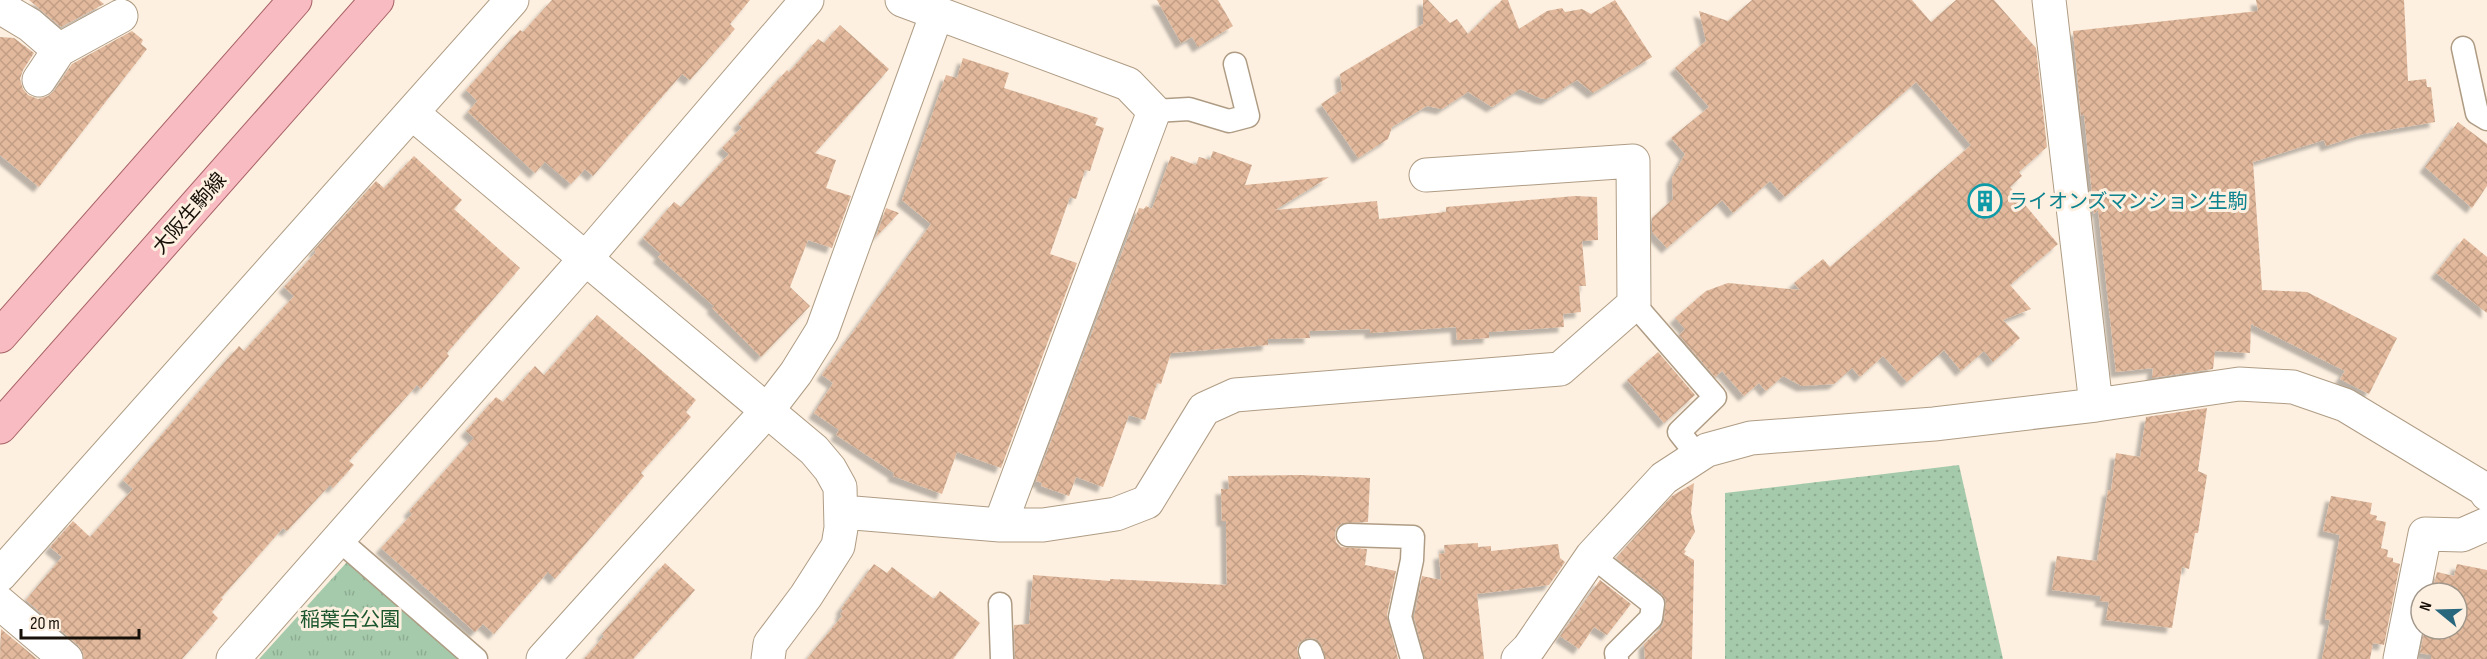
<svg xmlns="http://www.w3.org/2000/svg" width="2487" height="659" font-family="'Sofia Sans Condensed','Noto Sans JP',sans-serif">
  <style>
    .grass { fill: url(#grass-dots) }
    .park { fill: url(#park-tufts) }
    .building { fill: url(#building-cross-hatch); filter: url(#shadow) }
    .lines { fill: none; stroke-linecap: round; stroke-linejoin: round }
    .service-casing { stroke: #af9c84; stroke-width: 25 }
    .minor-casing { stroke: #af9c84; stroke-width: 35 }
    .primary-casing { stroke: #a66266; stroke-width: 35 }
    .service { stroke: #fff; stroke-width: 22 }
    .minor { stroke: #fff; stroke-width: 33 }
    .primary { stroke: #f8bbc1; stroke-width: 33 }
    .labels { text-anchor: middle; stroke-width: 6; stroke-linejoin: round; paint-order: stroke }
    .culture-label { font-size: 20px; fill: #0d838f; stroke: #fdf0e1; text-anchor: start }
    .street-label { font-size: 20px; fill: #171008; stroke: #fdf0e1 }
    .park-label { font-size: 20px; fill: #1c562d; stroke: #fdf0e1 }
  </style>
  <defs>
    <pattern id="grass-dots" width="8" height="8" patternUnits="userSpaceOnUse" patternTransform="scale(1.5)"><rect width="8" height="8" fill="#a5caab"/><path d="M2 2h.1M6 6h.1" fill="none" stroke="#8dac92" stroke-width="1.8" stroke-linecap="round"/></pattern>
    <pattern id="park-tufts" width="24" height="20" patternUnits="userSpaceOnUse" patternTransform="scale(1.5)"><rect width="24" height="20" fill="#a5caab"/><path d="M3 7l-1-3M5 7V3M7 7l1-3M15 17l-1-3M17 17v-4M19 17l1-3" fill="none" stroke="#8dac92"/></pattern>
    <pattern id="building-cross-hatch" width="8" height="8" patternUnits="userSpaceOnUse" patternTransform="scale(1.5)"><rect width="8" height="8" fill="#e2b99c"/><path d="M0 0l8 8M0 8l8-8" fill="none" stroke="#c19e85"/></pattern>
    <filter id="shadow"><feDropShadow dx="-5.5" dy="5.5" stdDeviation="1.5" flood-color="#0004"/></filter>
  </defs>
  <rect width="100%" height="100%" fill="#fdf0e1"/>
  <!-- grass -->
  <path class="grass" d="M 1959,465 L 2003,659 L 1725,659 L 1725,493 Z"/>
  <!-- park -->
  <path class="park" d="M 347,562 L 461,659 L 259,659 Z"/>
  <!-- building -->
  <path class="building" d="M 29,0 L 99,0 L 104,4 L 61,27 Z
    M 552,0 L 750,0 L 730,24 L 735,29 L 690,80 L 682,74 L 593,176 L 585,169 L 571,184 L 545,162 L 535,173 L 468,112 L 477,101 L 466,90 L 520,30 L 523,32 Z
    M 1157,0 L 1218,0 L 1233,26 L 1198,47 L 1192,37 L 1181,43 Z
    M 1423,0 L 1428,0 L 1450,23 L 1457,19 L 1468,34 L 1502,0 L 1508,0 L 1519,29 L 1547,11 L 1562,8 L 1565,12 L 1582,9 L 1591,14 L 1615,0 L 1652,57 L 1593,93 L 1577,80 L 1547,99 L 1540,98 L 1520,89 L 1492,107 L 1468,92 L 1442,109 L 1427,106 L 1392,127 L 1388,139 L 1358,158 L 1321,104 L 1342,90 L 1340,74 L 1423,24 Z
    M 1752,0 L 1912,0 L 1931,22 L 1956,0 L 1994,0 L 2036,48 L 2047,147 L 2019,172 L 2022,176 L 2010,187 L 2058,244 L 2010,285 L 2031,309 L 2003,320 L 2020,338 L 1993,362 L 1984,351 L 1961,371 L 1944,350 L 1907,382 L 1883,356 L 1860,377 L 1852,368 L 1834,384 L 1802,386 L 1783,376 L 1766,391 L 1759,383 L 1744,396 L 1722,371 L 1715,377 L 1679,335 L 1685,329 L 1675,318 L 1706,291 L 1728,283 L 1800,290 L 1794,283 L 1823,259 L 1830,267 L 1971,145 L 1916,82 L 1785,197 L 1770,181 L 1733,213 L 1722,200 L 1667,248 L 1652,232 L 1652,218 L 1673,199 L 1672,178 L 1685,154 L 1671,138 L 1709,107 L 1675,68 L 1706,41 L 1699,11 L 1728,21 Z
    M 2256,0 L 2404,0 L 2408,81 L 2426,79 L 2427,87 L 2431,87 L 2435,122 L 2363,134 L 2326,146 L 2324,140 L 2253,162 L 2262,290 L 2307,292 L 2397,338 L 2369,394 L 2340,379 L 2345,371 L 2251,324 L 2250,353 L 2215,351 L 2213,369 L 2152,378 L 2153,368 L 2116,372 L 2098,210 L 2094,214 L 2084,114 L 2081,116 L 2073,31 L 2258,11 Z
    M 840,25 L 889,69 L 815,153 L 836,160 L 826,188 L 851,196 L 832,248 L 808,240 L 790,287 L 810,306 L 761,357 L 712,308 L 714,306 L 658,257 L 661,254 L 643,238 L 674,202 L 681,207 L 729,154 L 722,148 L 742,127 L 738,124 L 787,70 L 789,72 L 818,39 L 824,43 Z
    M 132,31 L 143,40 L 141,44 L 147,49 L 39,187 L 0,155 L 0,37 L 14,38 L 34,53 L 23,70 L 20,79 L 23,89 L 28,95 L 38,99 L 48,96 L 54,91 L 72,64 Z
    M 963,58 L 1009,73 L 1004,88 L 1098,118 L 1095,125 L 1104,128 L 1090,171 L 1085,170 L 1076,199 L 1070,197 L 1050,254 L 1077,263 L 1001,468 L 957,452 L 942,494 L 893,476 L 894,473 L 836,435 L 839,430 L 814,413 L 833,383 L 822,375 L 931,224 L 902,200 L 946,75 L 957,78 Z
    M 2458,122 L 2487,144 L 2487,186 L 2472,208 L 2425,167 Z
    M 1213,151 L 1252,165 L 1245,185 L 1329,177 L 1275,210 L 1377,201 L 1379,219 L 1446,212 L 1446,207 L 1575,196 L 1597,197 L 1598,240 L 1582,241 L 1586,286 L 1579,286 L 1581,312 L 1563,314 L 1564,327 L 1489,332 L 1489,338 L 1457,340 L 1456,327 L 1370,333 L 1370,329 L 1309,331 L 1310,338 L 1268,339 L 1268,345 L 1171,353 L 1161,384 L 1157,383 L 1145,420 L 1129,415 L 1103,487 L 1076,477 L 1069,496 L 1041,486 L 1042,483 L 1036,481 L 1139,208 L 1144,209 L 1146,206 L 1152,209 L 1171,156 L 1196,165 L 1199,157 L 1210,160 Z
    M 414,156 L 462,200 L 454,209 L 520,268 L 447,353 L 449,356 L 421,389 L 417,385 L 349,461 L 354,465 L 333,488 L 330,485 L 287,531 L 283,528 L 221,598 L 223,599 L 212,612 L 218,618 L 182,659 L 84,659 L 83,652 L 78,645 L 26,600 L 62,557 L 50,547 L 73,521 L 90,537 L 133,489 L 123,480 L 208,381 L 239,346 L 244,351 L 294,296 L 284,287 L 316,252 L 314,250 L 376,181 L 384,188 Z
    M 886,208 L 899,213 L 876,237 Z
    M 2464,238 L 2487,257 L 2487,313 L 2436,273 Z
    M 597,315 L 696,400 L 686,412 L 691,417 L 641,473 L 644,476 L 555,579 L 548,572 L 494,634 L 483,624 L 475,632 L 381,548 L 412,514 L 409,511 L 474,438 L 466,431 L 496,397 L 503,402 L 535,366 L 544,375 Z
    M 1658,352 L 1695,395 L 1664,423 L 1627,380 Z
    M 2207,408 L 2198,471 L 2207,475 L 2198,533 L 2195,533 L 2189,569 L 2182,567 L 2172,628 L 2106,620 L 2109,602 L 2100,601 L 2101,596 L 2052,590 L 2057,556 L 2097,561 L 2108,490 L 2111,491 L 2116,453 L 2140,457 L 2146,417 Z
    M 1300,475 L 1370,478 L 1368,522 L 1342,523 L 1336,528 L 1335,535 L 1336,542 L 1341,547 L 1367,549 L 1365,565 L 1396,571 L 1387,615 L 1398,659 L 1326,659 L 1322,646 L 1318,640 L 1312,638 L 1305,639 L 1299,643 L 1297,649 L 1299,659 L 1015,659 L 1014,625 L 1029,624 L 1033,575 L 1110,581 L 1110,579 L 1227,585 L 1226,521 L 1222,521 L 1221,489 L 1229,489 L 1228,476 Z
    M 1694,483 L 1691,513 L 1695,532 L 1684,550 L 1686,551 L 1684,554 L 1694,560 L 1692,659 L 1645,659 L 1644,644 L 1661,628 L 1664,621 L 1666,600 L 1661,593 L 1616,558 L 1672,496 Z
    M 2331,496 L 2372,503 L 2370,514 L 2377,516 L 2376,520 L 2386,522 L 2381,548 L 2388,550 L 2387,557 L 2393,558 L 2393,562 L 2400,564 L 2384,645 L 2373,643 L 2370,659 L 2322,659 L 2330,620 L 2325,619 L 2340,535 L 2323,531 Z
    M 1478,543 L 1478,547 L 1491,546 L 1491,551 L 1558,544 L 1560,558 L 1565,562 L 1549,585 L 1477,594 L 1484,659 L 1425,659 L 1414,617 L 1422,576 L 1441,580 L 1439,554 L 1445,553 L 1444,545 Z
    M 665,563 L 695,590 L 633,659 L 584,659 L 604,636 L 602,634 Z
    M 874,564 L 887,573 L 892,567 L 934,599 L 940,591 L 980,623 L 953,659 L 807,659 L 842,616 L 840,614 L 843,611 L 841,609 Z
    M 2457,564 L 2487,570 L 2487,659 L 2431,659 L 2431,655 L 2420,653 L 2425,629 L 2457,629 L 2457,593 L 2432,593 L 2437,572 L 2454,576 Z
    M 1600,580 L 1631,604 L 1607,635 L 1594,627 L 1579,649 L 1560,636 Z
    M 1,629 L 37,659 L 0,659 Z"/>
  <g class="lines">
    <!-- service casing -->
    <g class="service-casing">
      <path id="service" d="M 2463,48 L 2477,113 L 2487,119
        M 1154,111 L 1189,109 L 1229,121 L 1248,116 L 1235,64
        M 1634,304 L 1715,397 L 1679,432 L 1698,456
        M 1348,535 L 1413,537 L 1412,560 L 1400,617 L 1412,659
        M 338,539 L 476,659
        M 1592,556 L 1653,604 L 1651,618 L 1616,653 L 1617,659
        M 1000,604 L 1002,659
        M 1310,651 L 1313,659"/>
    </g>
    <!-- minor casing -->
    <g class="minor-casing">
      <path id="minor" d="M 902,0 L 1128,84 L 1154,111 L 1000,525
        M 2049,0 L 2096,405
        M 0,7 L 30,25 L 59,50
        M 39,80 L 59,50 L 121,16
        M 412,113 L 814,450 L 830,469 L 840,487 L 841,528 L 838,546 L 806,596 L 770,644 L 768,659
        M 842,512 L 1000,525 L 1043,525 L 1116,514 L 1147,502 L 1204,409 L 1235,395 L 1560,369 L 1634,304 L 1633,161 L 1426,175
        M 0,575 L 512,0
        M 0,603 L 66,659
        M 233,659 L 586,258 L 807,0
        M 543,659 L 766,412 L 796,373 L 822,331 L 937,13
        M 1518,659 L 1529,648 L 1592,556 L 1664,478 L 1707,450 L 1751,438 L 1934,424 L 2096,405 L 2239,384 L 2293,387 L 2345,405 L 2484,489 L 2487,494
        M 2400,659 L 2425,534 L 2462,535 L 2487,524"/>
    </g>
    <!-- primary casing -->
    <g class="primary-casing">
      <path id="primary" d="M 0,336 L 295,0
        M 0,427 L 377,0"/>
    </g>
    <!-- service -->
    <use href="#service" class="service"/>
    <!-- minor -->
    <use href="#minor" class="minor"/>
    <!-- primary -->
    <use href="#primary" class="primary"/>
  </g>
  <!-- icons -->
  <defs>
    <g id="building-ring" transform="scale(1.725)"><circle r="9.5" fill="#fdf0e1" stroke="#0f9aa8" stroke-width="1.5"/><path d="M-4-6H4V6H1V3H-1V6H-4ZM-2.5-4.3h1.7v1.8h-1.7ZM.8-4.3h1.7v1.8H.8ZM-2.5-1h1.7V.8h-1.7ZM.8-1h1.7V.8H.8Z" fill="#0f9aa8"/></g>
  </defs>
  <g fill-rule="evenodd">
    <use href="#building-ring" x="1985" y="201"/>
  </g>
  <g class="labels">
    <!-- culture labels -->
    <g class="culture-label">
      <text x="2008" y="208">ライオンズマンション生駒</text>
    </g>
    <!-- street labels -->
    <g class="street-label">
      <text transform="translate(189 213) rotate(-49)" y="7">大阪生駒線</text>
    </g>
    <!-- park labels -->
    <g class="park-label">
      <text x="350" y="626">稲葉台公園</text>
    </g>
  </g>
  <!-- north arrow -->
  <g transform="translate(2439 611) rotate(289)"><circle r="28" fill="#fdf0e1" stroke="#a1968a" stroke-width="1.5"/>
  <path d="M0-4.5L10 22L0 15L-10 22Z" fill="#29677d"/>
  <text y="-9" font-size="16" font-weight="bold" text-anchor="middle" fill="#171008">N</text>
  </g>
  <!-- scale -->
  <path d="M21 629v9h118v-9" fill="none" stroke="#171008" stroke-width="3"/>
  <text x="30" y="629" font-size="18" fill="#171008" stroke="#fdf0e1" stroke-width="4.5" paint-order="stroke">20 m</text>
</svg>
